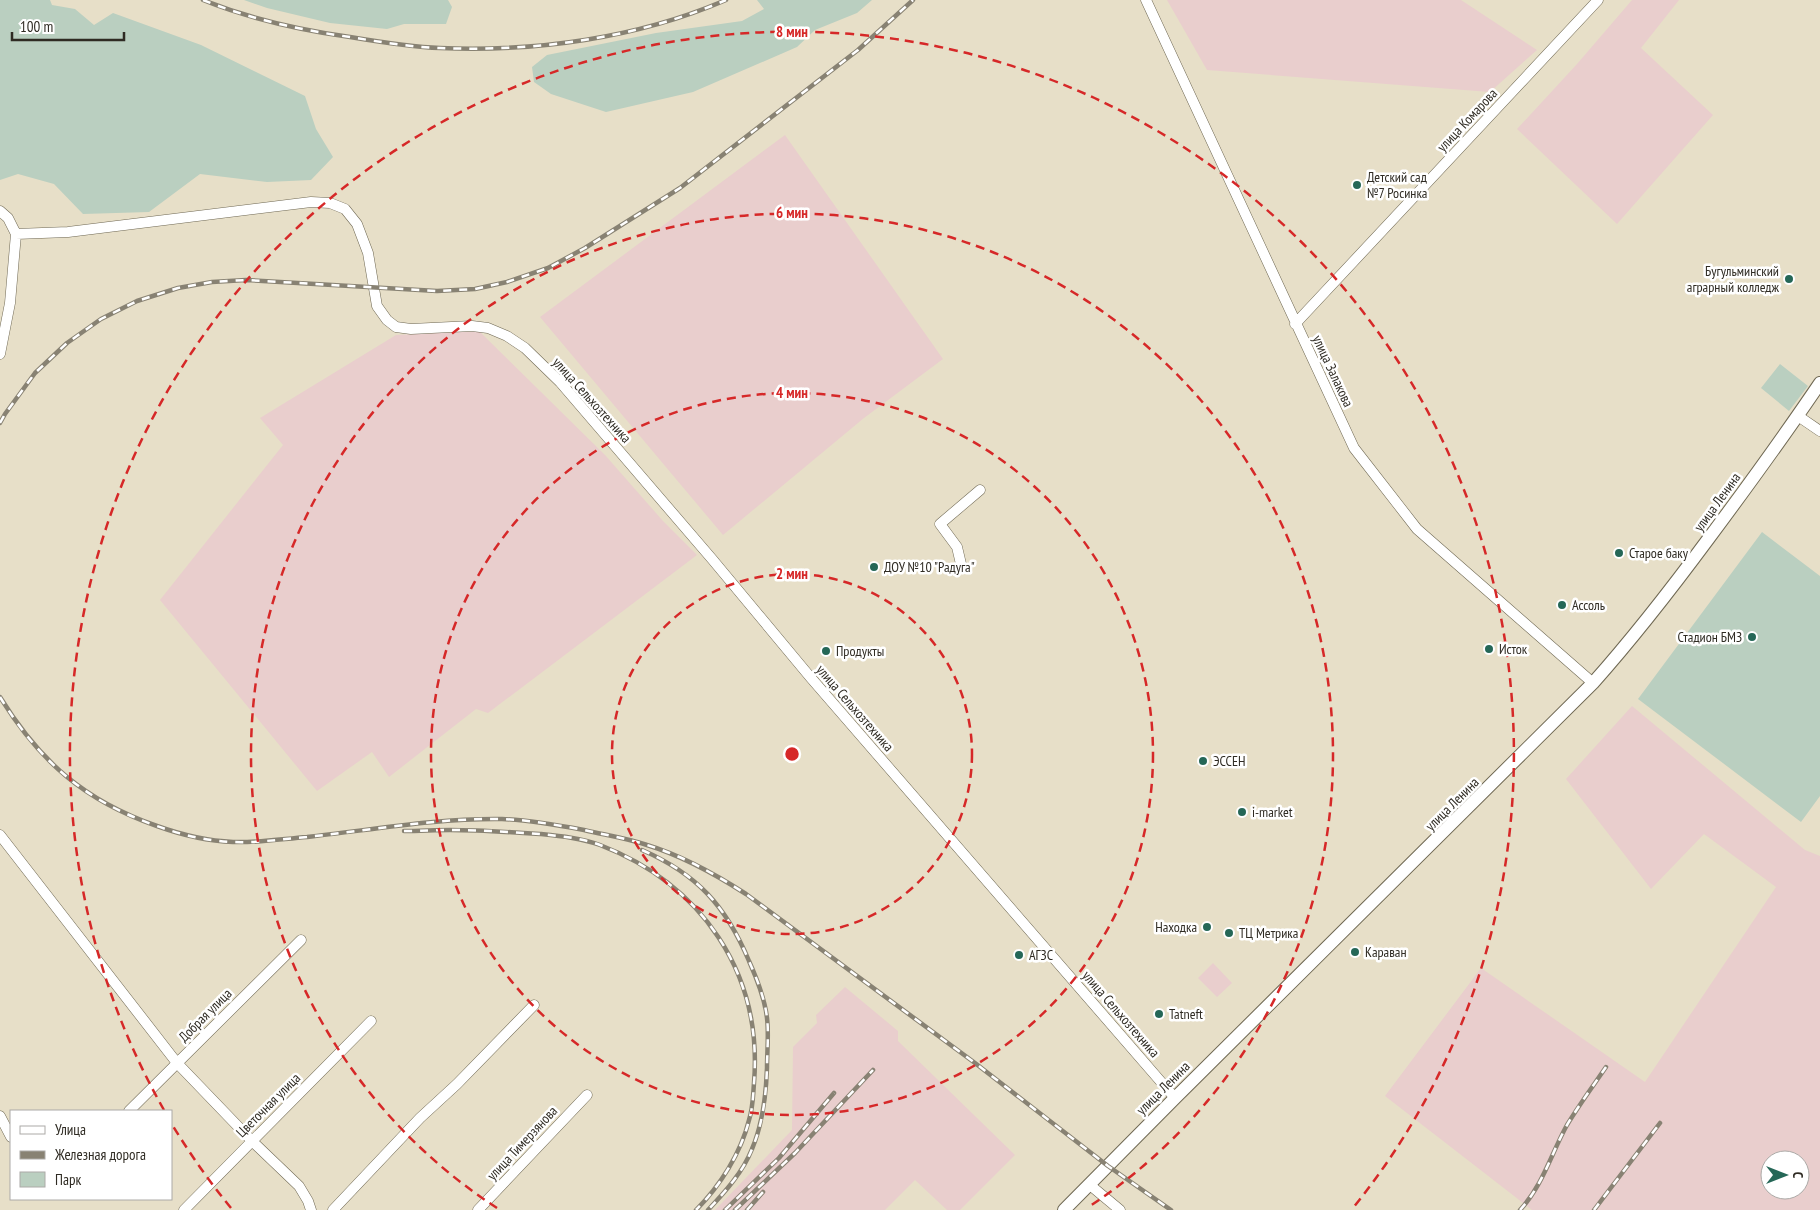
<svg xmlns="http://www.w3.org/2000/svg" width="1820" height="1210" font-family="'PT Sans Narrow',sans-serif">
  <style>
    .industrial { fill: #e9cecd; fill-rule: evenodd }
    .green { fill: #bacfc0 }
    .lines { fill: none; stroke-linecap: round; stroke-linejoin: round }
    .minor-casing { stroke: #6f6853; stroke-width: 11 }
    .major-casing { stroke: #6f6853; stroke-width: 14 }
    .minor { stroke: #fff; stroke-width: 10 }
    .major { stroke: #fff; stroke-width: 12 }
    .rail-casing { stroke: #888273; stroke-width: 4.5 }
    .rail { stroke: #fff; stroke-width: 2.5; stroke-dasharray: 8; stroke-linecap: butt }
    .ring { fill: none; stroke: #d62828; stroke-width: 2.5; stroke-dasharray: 9 6 }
    .poi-dot { fill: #256757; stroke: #fff; stroke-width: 2 }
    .labels { text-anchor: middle; stroke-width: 5; stroke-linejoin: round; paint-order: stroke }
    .street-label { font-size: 14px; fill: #2f2b23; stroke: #fff }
    .poi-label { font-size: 14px; fill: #2f2b23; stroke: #fff; text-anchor: start }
    .centre { fill: #d62828; stroke: #fff; stroke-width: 2.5 }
    .ring-label { font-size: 15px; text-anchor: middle; font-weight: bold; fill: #d62828; stroke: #fff; stroke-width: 5; stroke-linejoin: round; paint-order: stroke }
  </style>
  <rect width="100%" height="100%" fill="#e7dfc8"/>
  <!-- industrial -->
  <path class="industrial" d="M 1167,0 L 1461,0 L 1537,50 L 1490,92 L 1207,70 Z
    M 1632,0 L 1679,0 L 1641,48 L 1713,115 L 1617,224 L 1517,129 L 1577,64 Z
    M 785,135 L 943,359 L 864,418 L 723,535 L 540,317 Z
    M 479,331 L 605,455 L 663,521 L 697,555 L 488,713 L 476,709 L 389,777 L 372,752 L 317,791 L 160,600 L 283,445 L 260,418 L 396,335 Z
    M 1632,706 L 1805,850 L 1820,856 L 1820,1210 L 1532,1210 L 1385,1096 L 1481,968 L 1645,1082 L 1776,887 L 1704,834 L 1651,889 L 1566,779 ZM 1770,1160 L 1800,1160 L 1800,1190 L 1770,1190 Z
    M 1213,963 L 1232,983 L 1217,997 L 1198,978 Z
    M 845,987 L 898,1031 L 898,1041 L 1015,1155 L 960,1210 L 947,1210 L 915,1180 L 885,1210 L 715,1210 L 792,1130 L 793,1047 L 817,1023 L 816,1015 Z"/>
  <!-- green -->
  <path class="green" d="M 0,0 L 50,0 L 52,5 L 75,9 L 94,25 L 113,13 L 201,45 L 305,96 L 316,129 L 333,157 L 311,180 L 267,182 L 200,174 L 149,212 L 83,214 L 54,184 L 18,174 L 0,180 Z
    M 244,0 L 448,0 L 452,7 L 446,24 L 404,24 L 387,29 L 330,23 L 267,8 Z
    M 757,0 L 872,0 L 857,13 L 815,30 L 797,47 L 693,92 L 606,112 L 551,94 L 534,82 L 532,67 L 547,55 L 656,33 L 742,21 L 764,9 Z
    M 1780,364 L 1808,386 L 1789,411 L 1761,388 Z
    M 1762,532 L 1820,576 L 1820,796 L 1801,822 L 1638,699 Z"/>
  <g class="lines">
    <!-- minor casing -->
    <g class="minor-casing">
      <path id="minor" d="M 1146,0 L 1354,448 L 1417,529 L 1593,683
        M 0,211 L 8,218 L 16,234 L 68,232 L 311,202 L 330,203 L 345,209 L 357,224 L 368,253 L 377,306 L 387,320 L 396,327 L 411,329 L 472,326 L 488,328 L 507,336 L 525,348 L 560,382 L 712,559 L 811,678 L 1175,1098
        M 1295,324 L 1598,0
        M 0,354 L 10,303 L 16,234
        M 1798,416 L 1820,431
        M 961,564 L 957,547 L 940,524 L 980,490
        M 0,835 L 177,1063 L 252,1141 L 299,1186 L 308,1201 L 311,1210
        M 129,1111 L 301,940
        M 0,1116 L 11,1137
        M 1090,1185 L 1120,1210
        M 184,1210 L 371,1021
        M 333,1210 L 420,1118 L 457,1084 L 534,1005
        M 478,1210 L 587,1095"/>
    </g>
    <!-- major casing -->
    <g class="major-casing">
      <path id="major" d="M 1064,1210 L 1175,1098 L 1593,683 C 1634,637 1672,588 1709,538 C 1747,487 1784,436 1820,383"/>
    </g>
    <!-- minor -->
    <use href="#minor" class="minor"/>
    <!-- major -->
    <use href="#major" class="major"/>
    <!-- rail casing -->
    <g class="rail-casing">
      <path id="rail" d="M 203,0 C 250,19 300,30 350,37 C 380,42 410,47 440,48 C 537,52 638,38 726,0
        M 0,423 L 5,414 L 35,373 L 67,343 L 101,319 L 137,301 L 178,288 L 212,282 L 246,280 L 437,291 L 475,289 L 507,282 L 548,268 L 585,248 L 680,188 L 858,50 L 913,0
        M 0,697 C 40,762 85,801 157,826 C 182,835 207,841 233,842 C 258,843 282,839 307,837 C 371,830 437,818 502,819 C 530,820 557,825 584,830 C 605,835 626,838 647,845 C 683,856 715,874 746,894 L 975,1063 L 1108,1166 L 1171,1210
        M 404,831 C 420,831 435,830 450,830 C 480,830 510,832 540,834 C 560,836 581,838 600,845 C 701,884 763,972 754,1083 C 753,1095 753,1108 749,1120 C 741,1153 720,1186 696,1210
        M 642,850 C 697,874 726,906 749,961 C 757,979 765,999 767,1018 C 769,1034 767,1051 767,1068 C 766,1096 763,1123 752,1149 C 743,1172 725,1192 708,1210
        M 725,1210 L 779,1158 L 834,1093
        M 735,1210 L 795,1153 L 873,1070
        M 747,1210 L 763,1192
        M 1520,1210 C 1543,1185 1551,1154 1567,1125 C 1579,1105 1593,1086 1606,1067
        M 1594,1210 L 1660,1123"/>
    </g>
    <!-- rail -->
    <use href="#rail" class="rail"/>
  </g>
  <!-- distance rings -->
  <g class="ring">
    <circle cx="792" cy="754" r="180"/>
    <circle cx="792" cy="754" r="361"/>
    <path d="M497 1208A541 541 0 1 1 1087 1208"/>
    <path d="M231 1208A722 722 0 0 1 173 1126M164 1110A722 722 0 1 1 1353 1208"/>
  </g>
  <!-- markers -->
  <g class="poi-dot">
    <circle cx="1357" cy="185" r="5"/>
    <circle cx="1789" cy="279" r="5"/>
    <circle cx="1619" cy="553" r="5"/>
    <circle cx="874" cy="567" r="5"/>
    <circle cx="1562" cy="605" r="5"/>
    <circle cx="1752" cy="637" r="5"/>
    <circle cx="1489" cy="649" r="5"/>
    <circle cx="826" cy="651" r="5"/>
    <circle cx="1203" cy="761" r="5"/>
    <circle cx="1242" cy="812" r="5"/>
    <circle cx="1207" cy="927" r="5"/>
    <circle cx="1229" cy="933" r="5"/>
    <circle cx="1355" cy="952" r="5"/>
    <circle cx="1019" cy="955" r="5"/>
    <circle cx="1159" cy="1014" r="5"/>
  </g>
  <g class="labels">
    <!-- street labels -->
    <g class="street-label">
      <text transform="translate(1467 120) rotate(-47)" y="5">улица Комарова</text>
      <text transform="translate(1333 371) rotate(65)" y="5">улица Залакова</text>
      <text transform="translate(592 400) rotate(48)" y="5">улица Сельхозтехника</text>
      <text transform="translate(1717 502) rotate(-54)" y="5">улица Ленина</text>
      <text transform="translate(855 708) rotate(49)" y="5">улица Сельхозтехника</text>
      <text transform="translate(1452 804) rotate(-45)" y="5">улица Ленина</text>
      <text transform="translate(1121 1014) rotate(49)" y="5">улица Сельхозтехника</text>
      <text transform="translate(205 1015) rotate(-45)" y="5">Добрая улица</text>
      <text transform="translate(1163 1088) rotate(-45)" y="5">улица Ленина</text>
      <text transform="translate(268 1105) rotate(-45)" y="5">Цветочная улица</text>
      <text transform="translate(522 1143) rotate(-47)" y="5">улица Тимерзянова</text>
    </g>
    <!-- poi labels -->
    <g class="poi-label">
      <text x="1367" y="182">Детский сад<tspan x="1367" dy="16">№7 Росинка</tspan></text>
      <text x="1779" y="276" text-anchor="end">Бугульминский<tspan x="1779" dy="16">аграрный колледж</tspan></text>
      <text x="1629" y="558">Старое баку</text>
      <text x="884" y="572">ДОУ №10 "Радуга"</text>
      <text x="1572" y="610">Ассоль</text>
      <text x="1742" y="642" text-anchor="end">Стадион БМЗ</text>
      <text x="1499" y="654">Исток</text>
      <text x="836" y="656">Продукты</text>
      <text x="1213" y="766">ЭССЕН</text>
      <text x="1252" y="817">i-market</text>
      <text x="1197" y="932" text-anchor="end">Находка</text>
      <text x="1239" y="938">ТЦ Метрика</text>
      <text x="1365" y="957">Караван</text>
      <text x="1029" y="960">АГЗС</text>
      <text x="1169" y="1019">Tatneft</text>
    </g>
  </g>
  <circle cx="792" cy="754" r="8" class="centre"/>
  <g class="ring-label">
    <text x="792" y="37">8 мин</text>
    <text x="792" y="218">6 мин</text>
    <text x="792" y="398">4 мин</text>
    <text x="792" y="579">2 мин</text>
  </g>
  <!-- legend -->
  <rect x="10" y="1110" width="162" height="90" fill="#ffffff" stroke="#acaaa7"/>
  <rect x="20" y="1126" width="25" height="8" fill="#ffffff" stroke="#acaaa7"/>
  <text x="55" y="1135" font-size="15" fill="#2f2b23">Улица</text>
  <rect x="20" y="1151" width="25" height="8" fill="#888273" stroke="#acaaa7"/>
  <text x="55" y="1160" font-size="15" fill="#2f2b23">Железная дорога</text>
  <rect x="20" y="1172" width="25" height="15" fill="#bacfc0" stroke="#acaaa7"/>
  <text x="55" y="1185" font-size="15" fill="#2f2b23">Парк</text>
  <!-- north arrow -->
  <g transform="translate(1785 1175) rotate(90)"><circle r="24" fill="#ffffff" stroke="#acaaa7"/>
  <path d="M0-4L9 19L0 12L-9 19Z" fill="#256757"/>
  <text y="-8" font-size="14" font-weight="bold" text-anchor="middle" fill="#2f2b23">С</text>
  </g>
  <!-- scale -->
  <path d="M12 32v8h112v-8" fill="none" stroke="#2f2b23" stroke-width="2.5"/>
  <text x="20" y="32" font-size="15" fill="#2f2b23" stroke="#ffffff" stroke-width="4" paint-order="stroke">100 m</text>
</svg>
